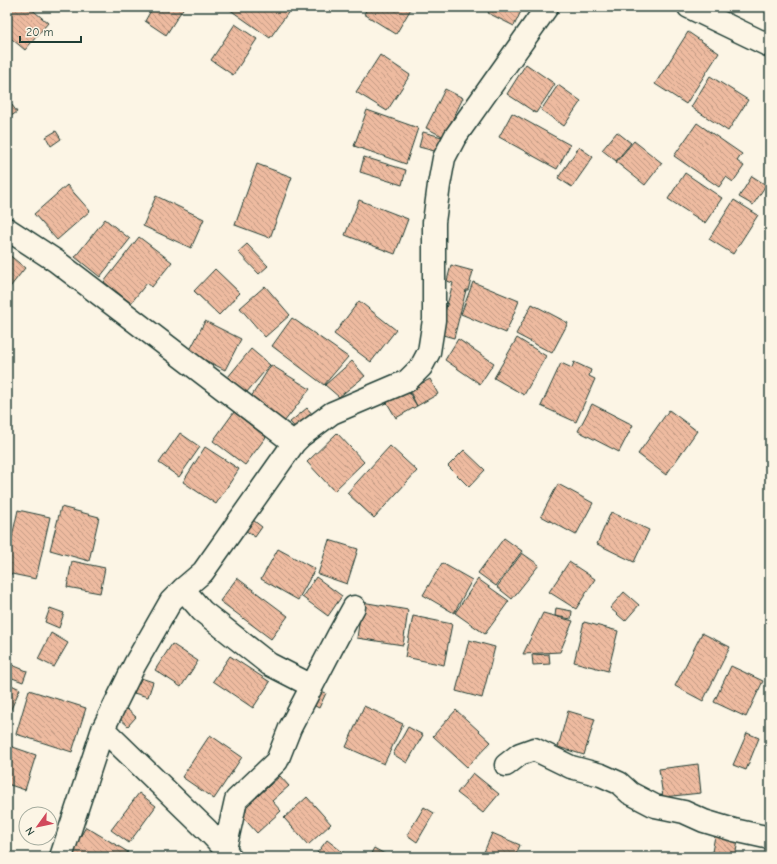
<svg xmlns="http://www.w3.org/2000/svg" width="777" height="864" font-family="'Comic Neue',sans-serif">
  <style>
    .building { fill: url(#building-back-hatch); stroke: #1f3d34 }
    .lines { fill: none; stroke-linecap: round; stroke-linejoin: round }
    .minor-casing { stroke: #1f3d34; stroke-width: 25 }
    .minor { stroke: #fcf5e5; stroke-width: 22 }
  </style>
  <defs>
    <pattern id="building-back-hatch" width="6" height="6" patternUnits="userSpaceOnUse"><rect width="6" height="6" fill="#eebba0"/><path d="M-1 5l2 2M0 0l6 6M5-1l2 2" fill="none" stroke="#c09983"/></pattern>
  </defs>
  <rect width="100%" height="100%" fill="#fcf5e5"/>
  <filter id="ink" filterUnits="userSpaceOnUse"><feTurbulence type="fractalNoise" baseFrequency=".025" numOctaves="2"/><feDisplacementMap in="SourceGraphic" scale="8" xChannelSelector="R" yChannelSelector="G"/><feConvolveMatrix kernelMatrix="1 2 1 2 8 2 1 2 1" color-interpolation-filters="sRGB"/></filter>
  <g filter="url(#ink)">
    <!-- building -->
    <path class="building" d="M 7,7 L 29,7 L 48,23 L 25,50 L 7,35 Z
      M 153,7 L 184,7 L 166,35 L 145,21 Z
      M 226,7 L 286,7 L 290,10 L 270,38 Z
      M 368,7 L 412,7 L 396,34 L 364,14 Z
      M 491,7 L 523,7 L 514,26 L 488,13 Z
      M 235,24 L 257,39 L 233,75 L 211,60 Z
      M 688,32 L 719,53 L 686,104 L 655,84 Z
      M 380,55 L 410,75 L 387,111 L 356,92 Z
      M 526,64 L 555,84 L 536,113 L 507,94 Z
      M 710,76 L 748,100 L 728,131 L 691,107 Z
      M 558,85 L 581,101 L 564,126 L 541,110 Z
      M 445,89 L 463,98 L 444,137 L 426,128 Z
      M 12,105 L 17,112 L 7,119 L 7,108 Z
      M 367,110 L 418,128 L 406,164 L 354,146 Z
      M 512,113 L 570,145 L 557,169 L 499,137 Z
      M 697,123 L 742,154 L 737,161 L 744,166 L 733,182 L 726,177 L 719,187 L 674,156 Z
      M 56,131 L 61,139 L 51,146 L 46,137 Z
      M 423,132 L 442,137 L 438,152 L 419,147 Z
      M 617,132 L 631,143 L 616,161 L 602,150 Z
      M 634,141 L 662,163 L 645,185 L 616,162 Z
      M 579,147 L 593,157 L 572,187 L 558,178 Z
      M 364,157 L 406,170 L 402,185 L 360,172 Z
      M 257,164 L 292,177 L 270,238 L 235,225 Z
      M 685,173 L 722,198 L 705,223 L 668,199 Z
      M 752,176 L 766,185 L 753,205 L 739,197 Z
      M 67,185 L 90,211 L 57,240 L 34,214 Z
      M 156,196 L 204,219 L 191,248 L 143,226 Z
      M 359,200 L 408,219 L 395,254 L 345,235 Z
      M 734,200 L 758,215 L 733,254 L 709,239 Z
      M 105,219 L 130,239 L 100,277 L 75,257 Z
      M 139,237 L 172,262 L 152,287 L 147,283 L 131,303 L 104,282 Z
      M 247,244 L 268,266 L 259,274 L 238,252 Z
      M 7,253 L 25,268 L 7,291 Z
      M 451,265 L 473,271 L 468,290 L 466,290 L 454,338 L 439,334 L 453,283 L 447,281 Z
      M 215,269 L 240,293 L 219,315 L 194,291 Z
      M 473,282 L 519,301 L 506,333 L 461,314 Z
      M 265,286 L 290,315 L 265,337 L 240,308 Z
      M 359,301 L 396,330 L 371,362 L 334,334 Z
      M 532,304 L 568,323 L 552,353 L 516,334 Z
      M 292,318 L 348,357 L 324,385 L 272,346 Z
      M 205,321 L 241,339 L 225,370 L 189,352 Z
      M 517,338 L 546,356 L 524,395 L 494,378 Z
      M 458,339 L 494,363 L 480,384 L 445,360 Z
      M 251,349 L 270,365 L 246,393 L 228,377 Z
      M 352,361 L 365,376 L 339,397 L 325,385 Z
      M 574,362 L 591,370 L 589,376 L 595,379 L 576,422 L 541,406 L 561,363 L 572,368 Z
      M 271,365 L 310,389 L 284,422 L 251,397 Z
      M 430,379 L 438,394 L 417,406 L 409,390 Z
      M 407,389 L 417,406 L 396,418 L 386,401 Z
      M 592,404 L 633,425 L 619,452 L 578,431 Z
      M 307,408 L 314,416 L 298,431 L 290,422 Z
      M 669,410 L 697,431 L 666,475 L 638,454 Z
      M 234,412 L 266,437 L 245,465 L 213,441 Z
      M 180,433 L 200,447 L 179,477 L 159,463 Z
      M 337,433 L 364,462 L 334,491 L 307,462 Z
      M 390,446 L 417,471 L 374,518 L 347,493 Z
      M 205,447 L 239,469 L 216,504 L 183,482 Z
      M 464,450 L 485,470 L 469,487 L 448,466 Z
      M 558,484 L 593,503 L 576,535 L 541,516 Z
      M 61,507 L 99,517 L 89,561 L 50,550 Z
      M 18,510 L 50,517 L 36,579 L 7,573 L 7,559 Z
      M 611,512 L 649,530 L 634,562 L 597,544 Z
      M 249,517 L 262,527 L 255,537 L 242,528 Z
      M 504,538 L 522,551 L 496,586 L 478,573 Z
      M 329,540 L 358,549 L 347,584 L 318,574 Z
      M 278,549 L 315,569 L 298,600 L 261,579 Z
      M 522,553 L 539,565 L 512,599 L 497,587 Z
      M 72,561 L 105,568 L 100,593 L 67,587 Z
      M 569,562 L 595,579 L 576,609 L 549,592 Z
      M 442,563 L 472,580 L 454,613 L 423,595 Z
      M 316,577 L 342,596 L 328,616 L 302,597 Z
      M 237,578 L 288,616 L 271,639 L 220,601 Z
      M 478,579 L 509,601 L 485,634 L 455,613 Z
      M 624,592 L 639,605 L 625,621 L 610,608 Z
      M 362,602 L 408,610 L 403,645 L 357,638 Z
      M 50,608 L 64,613 L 59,628 L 45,622 Z
      M 556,608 L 572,611 L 571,619 L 555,616 Z
      M 543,613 L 573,621 L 560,652 L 523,654 Z
      M 413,616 L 452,624 L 444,665 L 405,657 Z
      M 584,622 L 618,631 L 608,671 L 574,662 Z
      M 51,633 L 68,643 L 54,667 L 38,659 Z
      M 702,633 L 730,647 L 703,701 L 675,686 Z
      M 469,640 L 495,647 L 482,698 L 456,691 Z
      M 172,644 L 198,661 L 181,687 L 155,670 Z
      M 549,654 L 550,664 L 533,665 L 532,655 Z
      M 230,656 L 270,682 L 253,708 L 213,681 Z
      M 7,663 L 27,671 L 23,682 L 7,676 Z
      M 731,666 L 763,681 L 746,717 L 714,702 Z
      M 135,676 L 153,682 L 148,697 L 130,692 Z
      M 7,683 L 20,689 L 7,718 Z
      M 314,688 L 326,693 L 319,708 L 307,702 Z
      M 29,690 L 86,708 L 72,752 L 16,734 Z
      M 364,706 L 403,724 L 384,764 L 346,747 Z
      M 127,709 L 136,717 L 128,726 L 119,718 Z
      M 456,710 L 491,742 L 467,767 L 433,736 Z
      M 568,711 L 595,719 L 584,755 L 558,747 Z
      M 408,727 L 423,735 L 407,763 L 393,754 Z
      M 747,733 L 759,738 L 746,770 L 733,765 Z
      M 210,735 L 242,757 L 214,799 L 182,777 Z
      M 7,745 L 36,755 L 25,790 L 7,784 Z
      M 698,764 L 701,793 L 663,797 L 659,769 Z
      M 473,773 L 499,794 L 483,813 L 457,793 Z
      M 280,776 L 289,786 L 272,801 L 281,811 L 257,833 L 239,813 Z
      M 139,793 L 156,806 L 129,843 L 111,830 Z
      M 307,797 L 331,824 L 308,845 L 284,818 Z
      M 424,807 L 434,813 L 417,842 L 407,835 Z
      M 86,827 L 128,852 L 125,857 L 68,857 Z
      M 492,833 L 520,845 L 515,857 L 482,857 Z
      M 715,836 L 738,841 L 735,857 L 711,857 Z
      M 327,840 L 349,857 L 314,857 Z
      M 374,848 L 390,857 L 369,857 Z"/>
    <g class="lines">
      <!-- minor casing -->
      <g class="minor-casing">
        <path id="minor" d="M 689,7 L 770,46
          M 7,229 L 56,261 L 294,443
          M 183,589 L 202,611 L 269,664 L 312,686
          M 103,729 L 208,831 L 225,849 L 230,857
          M 506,765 L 520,754 L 534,749 L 571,767 L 601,775 L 619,783 L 630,793 L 655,806 L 684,812 L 704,821 L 734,830 L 770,838
          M 225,849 L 236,800 L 277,761 L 290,728 L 338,636 L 354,607
          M 61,857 L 103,729 L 135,664 L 171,601 L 183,589 L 203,572 L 294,443 L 301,436 L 332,413 L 407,381 L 421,367 L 429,352 L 434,320 L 434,222 L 439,185 L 444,158 L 455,137 L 547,7"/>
      </g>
      <!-- minor -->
      <use href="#minor" class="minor"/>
    </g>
  </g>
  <!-- margin -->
  <rect width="777" height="864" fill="none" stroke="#fcf5e5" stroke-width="24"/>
  <rect x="12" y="12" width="753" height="840" fill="none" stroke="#1f3d34" stroke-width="1.5" filter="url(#ink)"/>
  <!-- north arrow -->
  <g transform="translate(38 826) rotate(237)"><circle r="19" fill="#fcf5e5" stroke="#a4ab9e"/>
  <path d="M0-3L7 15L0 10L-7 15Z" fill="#d1495b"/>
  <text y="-6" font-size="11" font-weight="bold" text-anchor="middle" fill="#1f3d34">N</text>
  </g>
  <!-- scale -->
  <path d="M20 36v6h61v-6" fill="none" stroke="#1f3d34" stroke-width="2"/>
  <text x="26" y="36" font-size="12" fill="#1f3d34" stroke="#fcf5e5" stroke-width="3" paint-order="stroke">20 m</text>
</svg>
